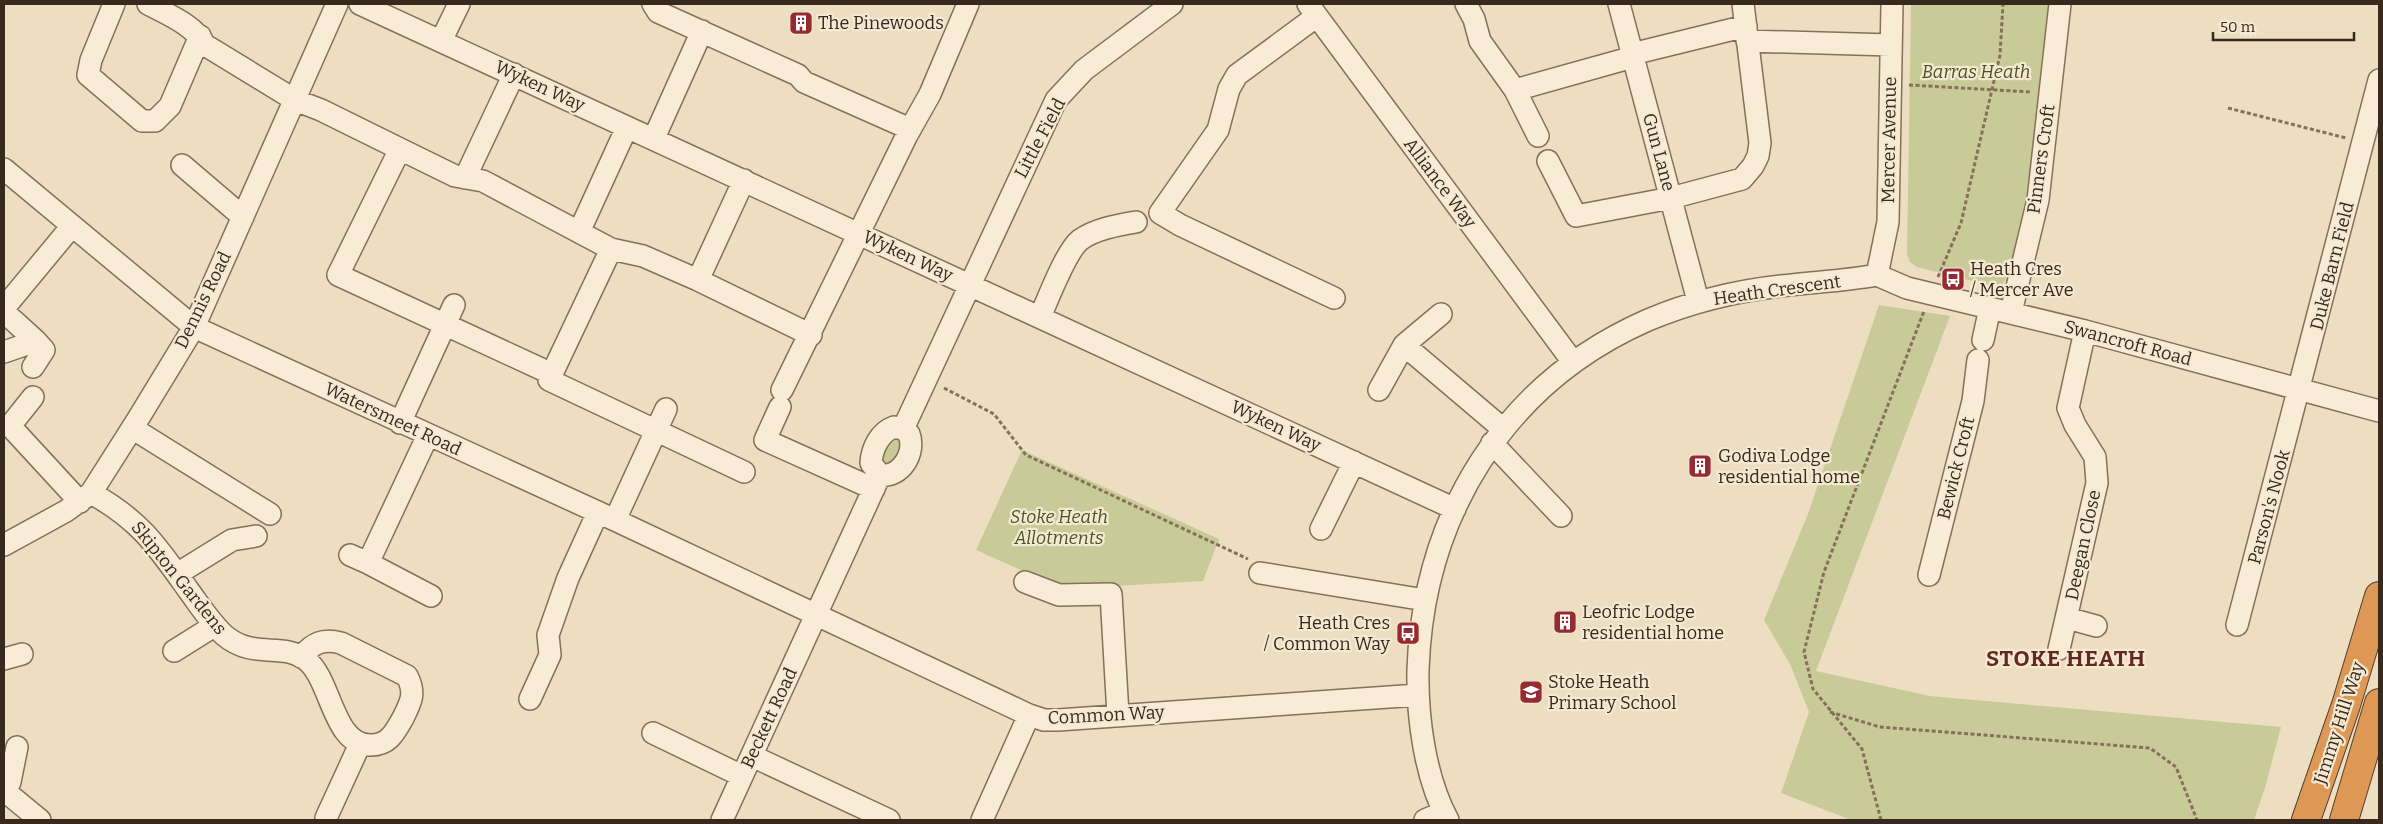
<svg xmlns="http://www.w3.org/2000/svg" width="2383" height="824" font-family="Bitter,serif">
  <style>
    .green { fill: #c8cb97 }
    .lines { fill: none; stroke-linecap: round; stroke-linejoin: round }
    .minor-casing { stroke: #876f5a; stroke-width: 24 }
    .highway-casing { stroke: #553e2e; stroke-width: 30 }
    .path { stroke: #876f5a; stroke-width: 3; stroke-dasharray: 4 2.5; stroke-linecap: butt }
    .minor { stroke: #f8ecd6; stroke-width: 21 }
    .highway { stroke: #dc9854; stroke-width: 28 }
    .labels { text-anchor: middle; stroke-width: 4.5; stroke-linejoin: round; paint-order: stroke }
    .poi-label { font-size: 18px; fill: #37291e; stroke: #f5e9d2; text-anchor: start }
    .park-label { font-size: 18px; font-style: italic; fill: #4a5325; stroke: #f5e9d2 }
    .street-label { font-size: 18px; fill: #37291e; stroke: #f5e9d2 }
    .district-label { font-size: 22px; font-weight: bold; letter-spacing: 1px; fill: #63281e; stroke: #f5e9d2 }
  </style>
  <rect width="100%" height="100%" fill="#eddec2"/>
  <!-- green -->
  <path class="green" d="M 1911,4 L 2050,4 L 2029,193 L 2011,271 L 2002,285 L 1992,286 L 1917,267 L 1910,262 L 1907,254 Z
    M 1879,305 L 1950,316 L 1816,671 L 1930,696 L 2281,727 L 2265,788 L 2254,820 L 1851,820 L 1781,793 L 1809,712 L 1790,664 L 1764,620 L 1808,514 Z
    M 896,437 L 901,440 C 903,449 896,464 888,468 L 881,460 L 890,439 Z
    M 1022,450 L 1219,539 L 1203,581 L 1063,589 L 976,550 Z"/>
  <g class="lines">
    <!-- minor casing -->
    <g class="minor-casing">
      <path id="minor" d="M 114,4 L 91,60 L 88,75 L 142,121 L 155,121 L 170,106 L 200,36
        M 148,4 C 167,14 194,25 205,45 L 295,100 L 321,110 L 400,149 L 338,275 L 552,374
        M 360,4 L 1455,509
        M 653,4 L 658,12 L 798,75 L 804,82 L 910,129
        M 1308,4 L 1573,362
        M 1466,4 L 1474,19 L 1480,41 L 1515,90 L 1633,57
        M 1619,4 L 1698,301
        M 1317,16 L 1237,75 L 1229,89 L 1218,130 L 1160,213 L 1180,225 L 1334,298
        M 441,41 L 459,4
        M 1747,41 L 1891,45
        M 1632,54 L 1746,26
        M 1515,90 L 1538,136
        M 654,138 L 702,31
        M 400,149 L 455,176 L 483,181 L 611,249 L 549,380 L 744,472
        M 1548,161 L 1576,216 L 1671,198 L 1742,179 L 1753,166 L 1758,156 L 1760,143 L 1743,4
        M 182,165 L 243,217
        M 4,169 L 194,327 L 615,520 L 1029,715 L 1044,720 L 1058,720 L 1418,695
        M 465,178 L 514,74
        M 579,232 L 627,127
        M 611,249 L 643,256 L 698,280 L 744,180
        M 1877,275 L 1907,288 L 2085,331 L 2379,411
        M 1877,275 L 1888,222 L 1892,4
        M 698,280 L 811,335
        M 4,308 L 72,226
        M 4,312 L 36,341
        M 2011,312 L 2038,200 L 2060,4
        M 1040,317 C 1048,299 1066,251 1080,240 C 1095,229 1118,225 1136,222
        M 1983,340 L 1990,308
        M 1404,345 L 1441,314
        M 4,352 L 36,341 L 44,350 L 33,367
        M 782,390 L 907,135 L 930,94 L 968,4
        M 1379,390 L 1404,345 L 1503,429
        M 33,397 L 10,426 L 80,502
        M 780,407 L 765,440 L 874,489
        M 400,423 L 454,305
        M 894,427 L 903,429 L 909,434 C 916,453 901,478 880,475 L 871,463 C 872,448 880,432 894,427 Z
        M 132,428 L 270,514
        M 903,429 L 1056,100 L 1084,70 L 1172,4
        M 1492,443 L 1561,516
        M 91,493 C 140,520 157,546 189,591 C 200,606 210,622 224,635 C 253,660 282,642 305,659 C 332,678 332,746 371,745 C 389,745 395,732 403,718 C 411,702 416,693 407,676 L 341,643 C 323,638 313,643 301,657
        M 615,520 L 666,409
        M 1321,529 L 1354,462
        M 4,545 L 66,511 L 91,493 L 138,419 L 194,327 L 337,4
        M 350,555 L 368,563 L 428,435
        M 368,563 L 431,596
        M 1260,573 L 1425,600
        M 177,574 L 232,540 L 256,536
        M 1929,575 L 1973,401 L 1978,360
        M 1025,582 L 1059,595 L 1111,594 L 1118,715
        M 2067,618 L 2096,626
        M 2237,625 L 2379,80
        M 2059,649 L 2097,483 L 2095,457 L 2075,425 L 2068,408 L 2085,331
        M 174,651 L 214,626
        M 4,659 L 22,654
        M 530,699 L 550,655 L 548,635 L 568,578 L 598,512
        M 653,733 L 742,776
        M 752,756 L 889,820
        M 6,792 L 40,820
        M 4,794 L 10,782 L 17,747
        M 326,818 L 360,744
        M 722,820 L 880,475
        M 982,820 L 1029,715
        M 1425,820 L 1444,812
        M 1448,820 C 1425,778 1417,717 1418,670 C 1423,516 1504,383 1648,320 C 1691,302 1735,291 1781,286 C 1813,282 1845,281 1877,275"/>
    </g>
    <!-- highway casing -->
    <g class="highway-casing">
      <path id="highway" d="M 2306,820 L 2346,705 L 2379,596
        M 2344,820 L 2379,703"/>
    </g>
    <!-- path -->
    <path class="path" d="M 1909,85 L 2032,92
      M 2228,108 L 2346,138
      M 1938,277 L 1961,223 L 2000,55 L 2003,4
      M 944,388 L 994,414 L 1026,455 L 1248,559
      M 1830,712 L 1880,727 L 2150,748 L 2176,767 L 2197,820
      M 1881,820 L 1862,749 L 1813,689 L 1804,652 L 1824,572 L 1924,311"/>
    <!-- minor -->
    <use href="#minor" class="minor"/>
    <!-- highway -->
    <use href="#highway" class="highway"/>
  </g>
  <!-- icons -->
  <defs>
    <g id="building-square" transform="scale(1.25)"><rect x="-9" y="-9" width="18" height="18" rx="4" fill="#952b31" stroke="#f5e9d2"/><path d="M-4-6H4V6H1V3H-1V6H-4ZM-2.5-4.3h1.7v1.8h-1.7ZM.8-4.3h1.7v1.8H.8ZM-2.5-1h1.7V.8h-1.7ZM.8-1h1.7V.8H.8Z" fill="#fff"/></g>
    <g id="bus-square" transform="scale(1.25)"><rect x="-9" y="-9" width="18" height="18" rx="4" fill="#952b31" stroke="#f5e9d2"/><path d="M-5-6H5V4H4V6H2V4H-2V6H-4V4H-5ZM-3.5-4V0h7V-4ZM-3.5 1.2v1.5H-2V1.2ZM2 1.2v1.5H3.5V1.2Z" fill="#fff"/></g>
    <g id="school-square" transform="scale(1.25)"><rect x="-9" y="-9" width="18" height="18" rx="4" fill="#952b31" stroke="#f5e9d2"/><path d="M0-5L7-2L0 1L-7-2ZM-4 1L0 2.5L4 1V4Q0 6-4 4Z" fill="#fff"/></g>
  </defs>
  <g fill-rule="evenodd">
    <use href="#building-square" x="801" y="23"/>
    <use href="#bus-square" x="1953" y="279"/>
    <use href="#building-square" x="1700" y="466"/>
    <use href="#building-square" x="1565" y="622"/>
    <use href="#bus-square" x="1408" y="633"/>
    <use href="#school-square" x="1531" y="692"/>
  </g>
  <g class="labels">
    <!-- poi labels -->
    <g class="poi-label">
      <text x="818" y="29">The Pinewoods</text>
      <text x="1970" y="275">Heath Cres<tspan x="1970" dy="21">/ Mercer Ave</tspan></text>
      <text x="1718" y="462">Godiva Lodge<tspan x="1718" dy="21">residential home</tspan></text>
      <text x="1582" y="618">Leofric Lodge<tspan x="1582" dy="21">residential home</tspan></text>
      <text x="1390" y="629" text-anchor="end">Heath Cres<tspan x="1390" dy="21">/ Common Way</tspan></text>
      <text x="1548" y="688">Stoke Heath<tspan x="1548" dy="21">Primary School</tspan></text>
    </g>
    <!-- park labels -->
    <g class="park-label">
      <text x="1976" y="78">Barras Heath</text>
      <text x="1059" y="523">Stoke Heath<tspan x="1059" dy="21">Allotments</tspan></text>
    </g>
    <!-- street labels -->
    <g class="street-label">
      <text transform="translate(540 86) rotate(25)" y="6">Wyken Way</text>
      <text transform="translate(1040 138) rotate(-62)" y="6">Little Field</text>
      <text transform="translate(1889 140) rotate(-89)" y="6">Mercer Avenue</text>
      <text transform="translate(1659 152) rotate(75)" y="6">Gun Lane</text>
      <text transform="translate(2041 159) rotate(-82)" y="6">Pinners Croft</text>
      <text transform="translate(1440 183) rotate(53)" y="6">Alliance Way</text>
      <text transform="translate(908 256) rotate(25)" y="6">Wyken Way</text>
      <text transform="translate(2332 266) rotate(-76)" y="6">Duke Barn Field</text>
      <text transform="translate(1777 290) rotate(-8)" y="6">Heath Crescent</text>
      <text transform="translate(203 300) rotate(-64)" y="6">Dennis Road</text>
      <text transform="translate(2128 343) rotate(15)" y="6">Swancroft Road</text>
      <text transform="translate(393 419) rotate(25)" y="6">Watersmeet Road</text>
      <text transform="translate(1276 426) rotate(25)" y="6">Wyken Way</text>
      <text transform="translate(1956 468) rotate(-76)" y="6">Bewick Croft</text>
      <text transform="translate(2269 507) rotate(-75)" y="6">Parson's Nook</text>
      <text transform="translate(2083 545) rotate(-78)" y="6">Deegan Close</text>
      <text transform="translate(179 578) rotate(51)" y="6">Skipton Gardens</text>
      <text transform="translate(1106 715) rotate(-3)" y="6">Common Way</text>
      <text transform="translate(769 718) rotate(-65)" y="6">Beckett Road</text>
      <text transform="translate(2339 723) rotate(-72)" y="6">Jimmy Hill Way</text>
    </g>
    <!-- district labels -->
    <g class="district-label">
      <text x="2066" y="666">STOKE HEATH</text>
    </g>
  </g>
  <!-- border -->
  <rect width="2383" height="824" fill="none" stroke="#37291e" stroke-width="10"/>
  <!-- scale -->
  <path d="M2213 32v8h141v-8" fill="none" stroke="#37291e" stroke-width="2.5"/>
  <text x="2220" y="32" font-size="15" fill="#37291e" stroke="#f5e9d2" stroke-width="4" paint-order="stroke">50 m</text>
</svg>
